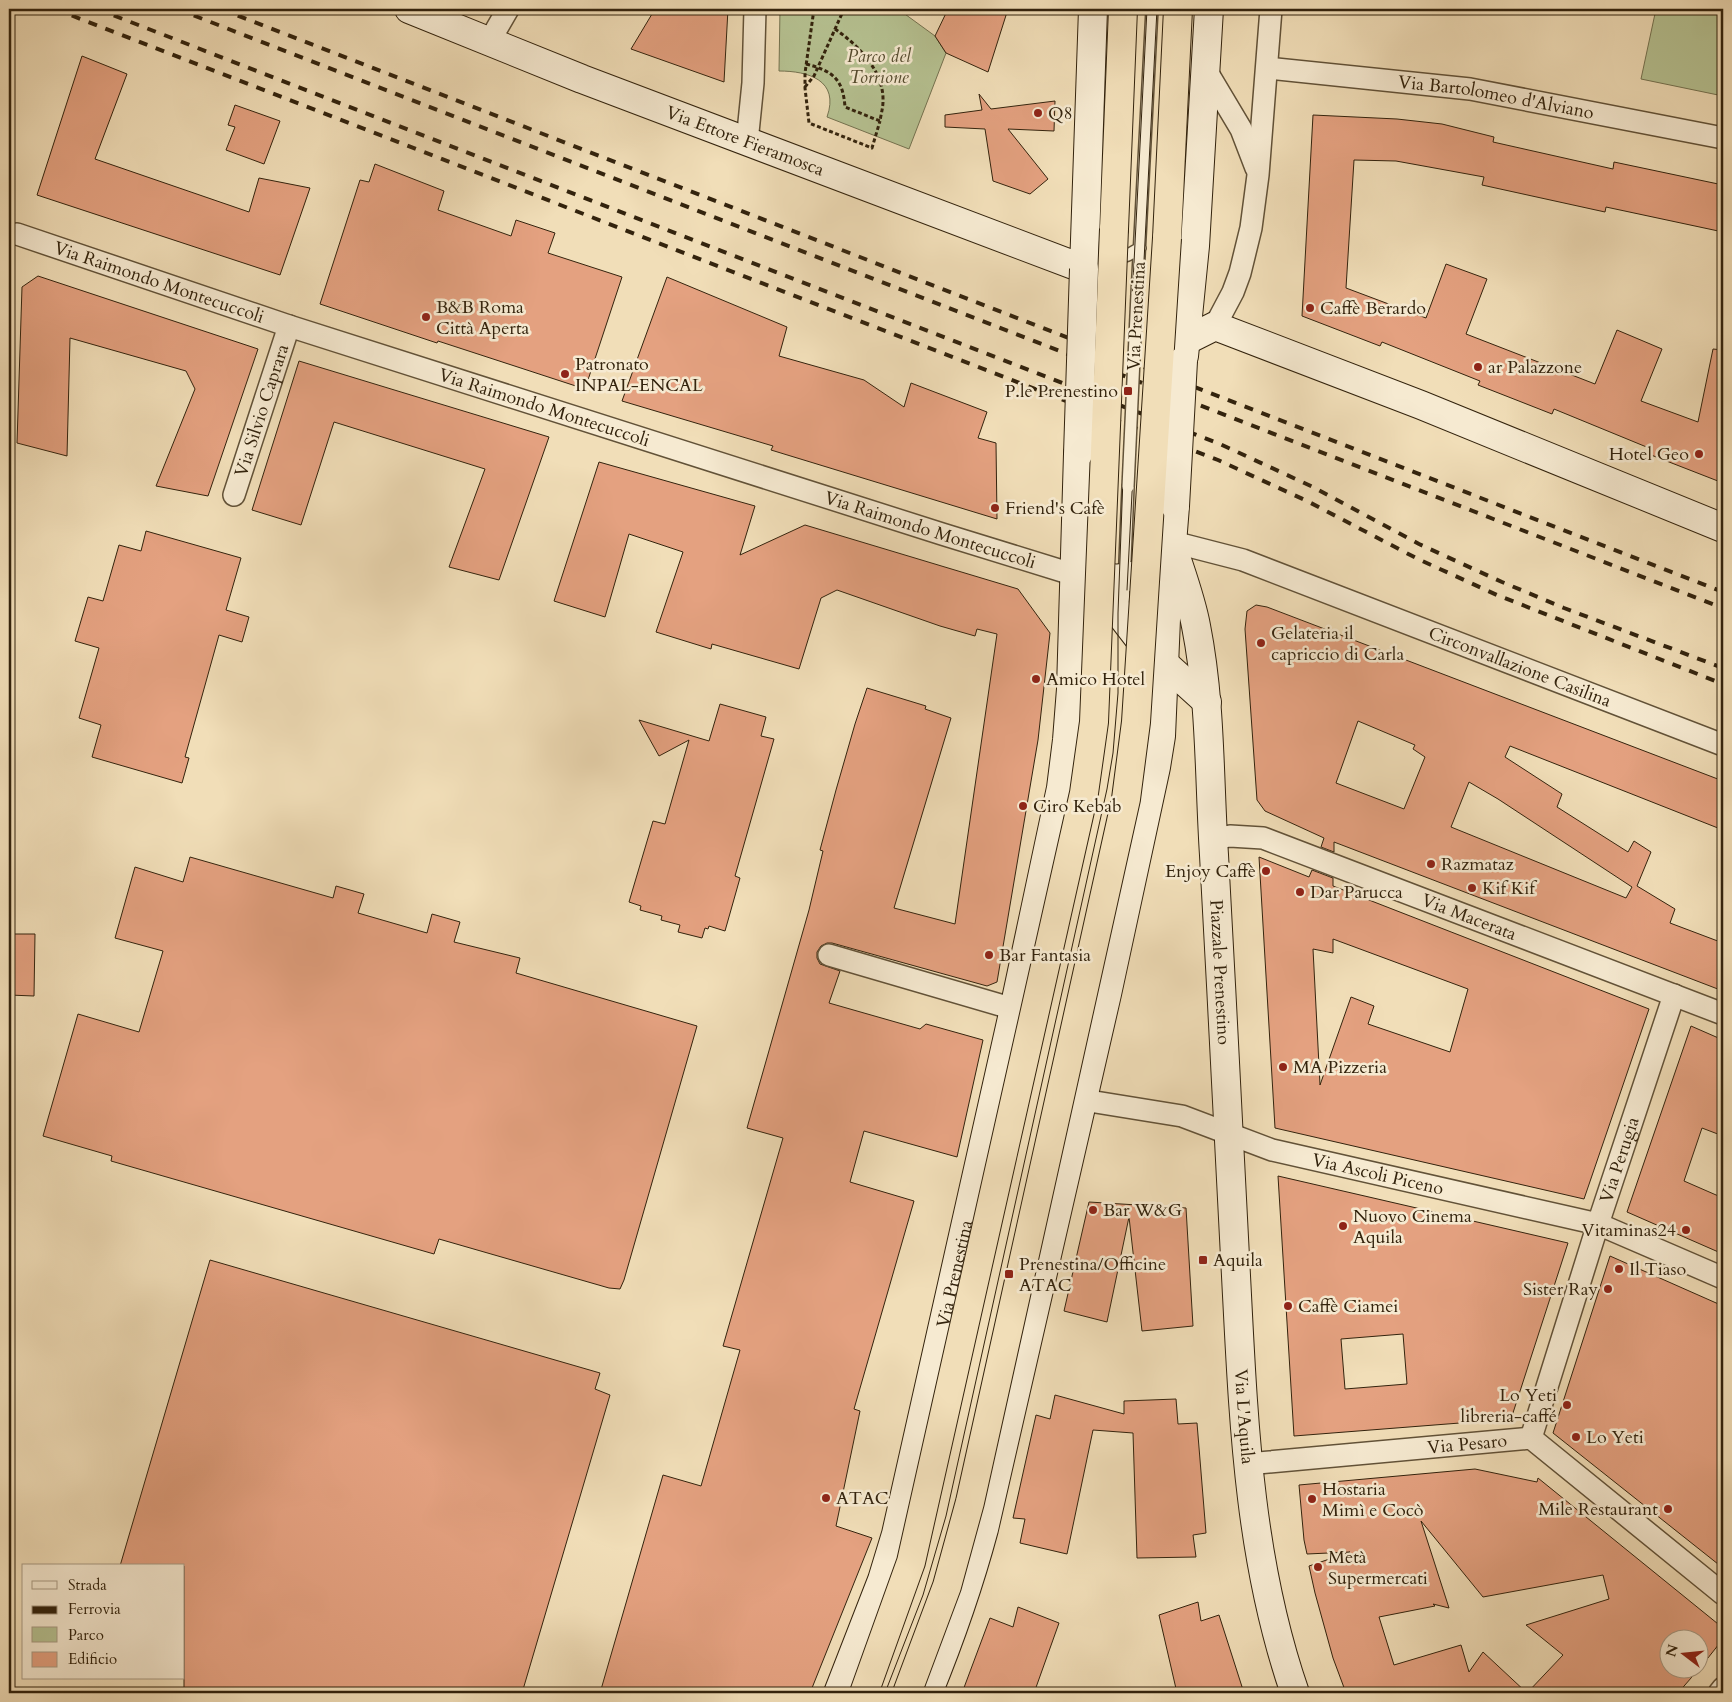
<svg xmlns="http://www.w3.org/2000/svg" width="1732" height="1702" font-family="Cardo,serif">
  <style>
    .green { fill: #b6c292; stroke: #747250 }
    .building { fill: #e4a180; stroke: #33230d; fill-rule: evenodd }
    .lines { fill: none; stroke-linecap: round; stroke-linejoin: round }
    .lane-casing { stroke: #625238; stroke-width: 14 }
    .street-casing { stroke: #625238; stroke-width: 24 }
    .secondary-casing { stroke: #33230d; stroke-width: 30 }
    .highway-casing { stroke: #33230d; stroke-width: 30 }
    .path { stroke: #33230d; stroke-width: 3; stroke-dasharray: 4 2.5; stroke-linecap: butt }
    .lane { stroke: #f6ead1; stroke-width: 11 }
    .street { stroke: #f6ead1; stroke-width: 21 }
    .secondary { stroke: #f6ead1; stroke-width: 28 }
    .highway { stroke: #f1deb8; stroke-width: 28 }
    .tram { stroke: #33230d; stroke-width: 1 }
    .rail { stroke: #33230d; stroke-width: 4; stroke-dasharray: 9 9; stroke-linecap: butt }
    .lane-bridge-casing { stroke: #625238; stroke-width: 14; stroke-linecap: butt }
    .secondary-bridge-casing { stroke: #33230d; stroke-width: 30; stroke-linecap: butt }
    .highway-bridge-casing { stroke: #33230d; stroke-width: 30; stroke-linecap: butt }
    .lane-bridge { stroke: #f6ead1; stroke-width: 11 }
    .secondary-bridge { stroke: #f6ead1; stroke-width: 28 }
    .highway-bridge { stroke: #f1deb8; stroke-width: 28 }
    .poi-dot { fill: #8f2418; stroke: #f6ead1; stroke-width: 2 }
    .labels { text-anchor: middle; stroke-width: 5; stroke-linejoin: round; paint-order: stroke }
    .park-label { font-size: 18px; font-style: italic; fill: #544b2e; stroke: #f6ead1 }
    .street-label { font-size: 18px; fill: #33230d; stroke: #f6ead1 }
    .poi-label { font-size: 18px; fill: #33230d; stroke: #f6ead1; text-anchor: start }
  </style>
  <rect width="100%" height="100%" fill="#f1deb8"/>
  <filter id="stains"><feTurbulence type="fractalNoise" baseFrequency=".004" numOctaves="4"/><feColorMatrix values="0 0 0 0 .2 0 0 0 0 .09 0 0 0 0 .02 0 0 0 .5 -.17"/></filter>
  <radialGradient id="worn" r=".72"><stop offset=".6" stop-color="#630" stop-opacity="0"/><stop offset="1" stop-color="#630" stop-opacity=".3"/></radialGradient>
  <!-- green -->
  <path class="green" d="M 780,9 L 898,9 L 935,36 L 946,53 L 909,149 L 827,117 C 840,80 808,71 779,71 Z
    M 1656,9 L 1711,9 L 1723,11 L 1723,96 L 1641,79 Z"/>
  <!-- building -->
  <path class="building" d="M 655,9 L 728,9 L 724,82 L 631,49 Z
    M 948,9 L 1008,9 L 988,72 L 946,53 L 935,36 Z
    M 82,56 L 127,74 L 95,159 L 249,212 L 259,178 L 310,188 L 280,275 L 37,195 Z
    M 979,94 L 991,109 L 1055,101 L 1054,131 L 1008,129 L 1048,179 L 1030,194 L 993,181 L 985,129 L 945,127 L 945,115 L 982,110 Z
    M 235,105 L 280,121 L 264,164 L 226,150 L 235,127 L 228,125 Z
    M 1313,115 L 1397,119 L 1442,124 L 1494,137 L 1493,142 L 1613,169 L 1614,162 L 1723,185 L 1723,232 L 1606,207 L 1605,212 L 1482,185 L 1484,177 L 1396,161 L 1354,160 L 1346,288 L 1426,318 L 1446,264 L 1487,279 L 1466,334 L 1595,384 L 1617,330 L 1662,349 L 1641,401 L 1698,422 L 1713,349 L 1723,350 L 1723,483 L 1646,453 L 1649,448 L 1554,409 L 1552,414 L 1478,385 L 1480,381 L 1382,342 L 1380,346 L 1302,316 Z
    M 375,164 L 444,191 L 438,210 L 511,236 L 516,220 L 555,233 L 548,253 L 622,277 L 585,389 L 438,341 L 437,343 L 320,304 L 360,180 L 369,182 Z
    M 38,276 L 258,349 L 208,496 L 156,486 L 195,389 L 186,371 L 70,338 L 67,456 L 17,443 L 22,287 Z
    M 667,277 L 787,327 L 779,356 L 864,380 L 904,407 L 911,383 L 987,412 L 978,438 L 996,443 L 997,519 L 771,450 L 773,446 L 622,401 Z
    M 299,361 L 549,437 L 499,580 L 449,567 L 485,469 L 334,422 L 301,525 L 252,510 Z
    M 599,462 L 755,506 L 740,555 L 805,525 L 1018,589 L 1050,633 L 1038,740 L 997,982 L 987,986 L 832,943 L 827,943 L 821,946 L 817,952 L 817,958 L 820,964 L 840,971 L 829,1003 L 920,1029 L 926,1024 L 983,1040 L 957,1157 L 864,1131 L 850,1182 L 914,1201 L 854,1409 L 860,1411 L 836,1526 L 872,1538 L 810,1693 L 600,1693 L 663,1475 L 701,1486 L 740,1350 L 723,1346 L 783,1138 L 747,1128 L 809,910 L 823,851 L 820,850 L 836,790 L 855,724 L 867,688 L 926,706 L 925,709 L 951,718 L 894,908 L 955,924 L 997,634 L 977,629 L 975,636 L 940,626 L 837,590 L 821,598 L 799,669 L 712,644 L 711,649 L 656,632 L 683,552 L 629,534 L 605,617 L 554,601 Z
    M 146,531 L 241,558 L 226,610 L 249,617 L 242,642 L 219,635 L 185,757 L 189,758 L 182,783 L 92,757 L 101,725 L 79,718 L 99,648 L 75,641 L 88,597 L 103,601 L 119,545 L 141,551 Z
    M 1256,605 L 1267,607 L 1723,781 L 1723,830 L 1510,746 L 1505,757 L 1562,794 L 1557,807 L 1628,852 L 1634,841 L 1651,852 L 1637,886 L 1675,909 L 1670,923 L 1723,943 L 1723,991 L 1334,842 L 1334,852 L 1321,847 L 1324,838 L 1265,811 L 1257,800 L 1245,629 L 1247,611 ZM 1358,721 L 1415,745 L 1413,749 L 1425,757 L 1404,809 L 1336,783 ZM 1469,782 L 1498,799 L 1632,887 L 1626,898 L 1451,827 Z
    M 720,704 L 766,717 L 761,736 L 774,739 L 735,876 L 740,878 L 725,931 L 709,926 L 708,929 L 705,928 L 702,938 L 678,932 L 680,925 L 661,920 L 662,916 L 640,910 L 641,906 L 629,902 L 653,821 L 665,824 L 689,740 L 659,756 L 639,720 L 709,741 Z
    M 190,857 L 333,898 L 336,886 L 364,894 L 358,913 L 427,933 L 432,914 L 460,922 L 454,942 L 520,958 L 516,973 L 697,1026 L 624,1280 L 620,1289 L 609,1288 L 439,1239 L 434,1254 L 111,1161 L 112,1156 L 43,1136 L 78,1014 L 139,1032 L 163,951 L 115,938 L 135,867 L 183,882 Z
    M 1259,857 L 1309,877 L 1312,870 L 1333,878 L 1333,886 L 1649,1009 L 1584,1199 L 1275,1128 ZM 1333,939 L 1468,989 L 1450,1052 L 1368,1024 L 1374,1006 L 1351,997 L 1320,1085 L 1313,949 L 1333,953 Z
    M 9,934 L 35,934 L 34,996 L 9,995 Z
    M 1691,1026 L 1723,1040 L 1723,1136 L 1702,1128 L 1684,1181 L 1723,1198 L 1723,1254 L 1627,1212 Z
    M 1278,1176 L 1568,1243 L 1511,1419 L 1294,1436 ZM 1403,1334 L 1407,1384 L 1345,1389 L 1341,1339 Z
    M 1089,1202 L 1186,1208 L 1193,1326 L 1142,1331 L 1129,1217 L 1107,1322 L 1064,1311 Z
    M 1610,1256 L 1723,1306 L 1723,1568 L 1553,1433 Z
    M 210,1260 L 600,1373 L 595,1389 L 610,1395 L 522,1693 L 184,1693 L 184,1566 L 120,1566 Z
    M 1055,1395 L 1124,1414 L 1124,1401 L 1176,1399 L 1178,1424 L 1197,1423 L 1206,1533 L 1193,1535 L 1196,1557 L 1137,1558 L 1133,1433 L 1093,1430 L 1067,1554 L 1020,1543 L 1025,1519 L 1013,1518 L 1036,1415 L 1050,1419 Z
    M 1475,1469 L 1537,1482 L 1538,1478 L 1723,1628 L 1723,1639 L 1700,1668 L 1700,1640 L 1670,1640 L 1670,1670 L 1698,1670 L 1678,1693 L 1346,1693 L 1333,1658 L 1315,1593 L 1309,1566 L 1350,1552 L 1307,1554 L 1304,1540 L 1299,1485 ZM 1421,1521 L 1483,1597 L 1603,1575 L 1609,1599 L 1526,1625 L 1563,1655 L 1527,1693 L 1483,1652 L 1469,1672 L 1461,1645 L 1394,1665 L 1379,1617 L 1435,1606 L 1433,1604 L 1449,1608 Z
    M 1198,1602 L 1201,1621 L 1219,1615 L 1244,1693 L 1177,1693 L 1159,1615 Z
    M 1018,1607 L 1059,1623 L 1034,1693 L 962,1693 L 990,1618 L 1013,1627 Z"/>
  <g class="lines">
    <!-- lane casing -->
    <g class="lane-casing">
      <path id="lane" d="M 1084,269 L 1128,255 L 1140,248
        M 1137,294 L 1152,9
        M 1123,610 L 1128,487"/>
    </g>
    <!-- street casing -->
    <g class="street-casing">
      <g id="street">
        <path d="M 489,42 L 508,9"/>
        <path id="s1" d="M 1267,68 L 1470,89 L 1723,138"/>
        <path d="M 1207,72 L 1241,129 L 1256,168"/>
        <path d="M 747,142 L 753,83 L 755,9"/>
        <path id="s2" d="M 17,234 L 289,326 L 942,534 L 1075,575"/>
        <path d="M 1215,326 L 1233,292 L 1240,273 L 1251,228 L 1258,175 L 1271,9"/>
        <path id="s3" d="M 234,495 L 289,326"/>
        <path id="s4" d="M 1173,542 L 1243,560 L 1723,745"/>
        <path id="s5" d="M 1213,839 L 1230,836 L 1263,838 L 1723,1014"/>
        <path d="M 829,955 L 1014,1009"/>
        <path id="s6" d="M 1083,1100 L 1182,1116 L 1272,1150 L 1598,1224 L 1723,1278"/>
        <path id="s7" d="M 1531,1438 L 1598,1224 L 1674,995"/>
        <path id="s8" d="M 1247,1464 L 1531,1438 L 1723,1594"/>
        <path d="M 1719,1693 L 1723,1688"/>
      </g>
    </g>
    <!-- secondary casing -->
    <g class="secondary-casing">
      <g id="secondary">
        <path id="s9" d="M 409,9 L 582,79 L 1084,269 L 1093,9"/>
        <path d="M 1185,341 L 1215,326 L 1421,405 L 1723,528"/>
        <path d="M 1184,356 L 1195,246 L 1209,9"/>
        <path id="s10" d="M 1177,560 C 1184,581 1192,604 1196,626 C 1211,702 1209,778 1214,855 C 1221,989 1229,1123 1235,1257 C 1243,1404 1246,1552 1295,1693"/>
        <path d="M 1093,572 C 1114,585 1146,577 1162,558"/>
        <path d="M 1093,573 L 1109,600 L 1143,644 L 1207,702"/>
        <path id="s11" d="M 838,1693 L 882,1580 L 896,1534 L 1014,1009 L 1061,788 L 1067,740 L 1071,689 L 1078,454"/>
        <path d="M 928,1693 C 950,1639 969,1585 984,1529 L 1107,994 L 1156,767 L 1161,736 L 1166,619 L 1175,506"/>
      </g>
    </g>
    <!-- highway casing -->
    <g class="highway-casing">
      <path id="highway" d="M 1114,229 L 1123,9
        M 1167,238 L 1178,9"/>
    </g>
    <!-- path -->
    <path class="path" d="M 814,9 L 805,73 L 805,88 L 809,123 L 872,148 L 880,121
      M 806,64 C 833,71 843,79 845,107 L 880,121 C 881,114 883,108 883,101 C 884,71 858,45 835,29
      M 805,87 L 814,76 L 844,9"/>
    <!-- lane -->
    <use href="#lane" class="lane"/>
    <!-- street -->
    <use href="#street" class="street"/>
    <!-- secondary -->
    <use href="#secondary" class="secondary"/>
    <!-- highway -->
    <use href="#highway" class="highway"/>
    <!-- tram -->
    <path class="tram" d="M 1127,590 L 1157,9
      M 960,1488 L 1115,789 L 1121,752 L 1124,700
      M 885,1693 L 923,1595 L 946,1516 L 1107,789 L 1113,753 L 1118,693 L 1118,613 L 1123,478 L 1147,9
      M 895,1693 L 931,1598 L 950,1529"/>
    <!-- rail -->
    <path class="rail" d="M 55,9 L 1218,460 L 1307,501 L 1418,559 L 1497,595 L 1723,684
      M 97,9 L 1220,444 L 1313,487 L 1419,544 L 1502,582 L 1564,608 L 1723,668
      M 177,9 L 1723,608
      M 221,9 L 1723,592"/>
    <!-- lane-bridge casing -->
    <g class="lane-bridge-casing">
      <path id="lane-bridge" d="M 1128,487 L 1137,294"/>
    </g>
    <!-- secondary-bridge casing -->
    <g class="secondary-bridge-casing">
      <path id="secondary-bridge" d="M 1078,454 L 1084,269
        M 1175,506 L 1183,361"/>
    </g>
    <!-- highway-bridge casing -->
    <g class="highway-bridge-casing">
      <path id="highway-bridge" d="M 864,1693 L 911,1562 L 1084,793 L 1094,722 L 1114,229
        M 907,1693 L 947,1586 L 970,1502 L 1126,799 L 1136,722 L 1167,238"/>
    </g>
    <!-- lane-bridge -->
    <use href="#lane-bridge" class="lane-bridge"/>
    <!-- secondary-bridge -->
    <use href="#secondary-bridge" class="secondary-bridge"/>
    <!-- highway-bridge -->
    <use href="#highway-bridge" class="highway-bridge"/>
  </g>
  <!-- markers -->
  <g class="poi-dot">
    <circle cx="1038" cy="113" r="5"/>
    <circle cx="1310" cy="308" r="5"/>
    <circle cx="426" cy="317" r="5"/>
    <circle cx="1478" cy="367" r="5"/>
    <circle cx="565" cy="374" r="5"/>
    <rect x="1123" y="386" width="10" height="10" rx="2.5"/>
    <circle cx="1699" cy="454" r="5"/>
    <circle cx="995" cy="508" r="5"/>
    <circle cx="1261" cy="643" r="5"/>
    <circle cx="1036" cy="679" r="5"/>
    <circle cx="1023" cy="806" r="5"/>
    <circle cx="1431" cy="864" r="5"/>
    <circle cx="1266" cy="871" r="5"/>
    <circle cx="1472" cy="888" r="5"/>
    <circle cx="1300" cy="892" r="5"/>
    <circle cx="989" cy="955" r="5"/>
    <circle cx="1283" cy="1067" r="5"/>
    <circle cx="1093" cy="1210" r="5"/>
    <circle cx="1343" cy="1226" r="5"/>
    <circle cx="1686" cy="1230" r="5"/>
    <rect x="1198" y="1255" width="10" height="10" rx="2.5"/>
    <circle cx="1619" cy="1269" r="5"/>
    <rect x="1004" y="1269" width="10" height="10" rx="2.5"/>
    <circle cx="1608" cy="1289" r="5"/>
    <circle cx="1288" cy="1306" r="5"/>
    <circle cx="1567" cy="1405" r="5"/>
    <circle cx="1576" cy="1437" r="5"/>
    <circle cx="826" cy="1498" r="5"/>
    <circle cx="1312" cy="1499" r="5"/>
    <circle cx="1668" cy="1509" r="5"/>
    <circle cx="1318" cy="1567" r="5"/>
  </g>
  <g class="labels">
    <!-- park labels -->
    <g class="park-label">
      <text x="879" y="62">Parco del<tspan x="879" dy="21">Torrione</tspan></text>
    </g>
    <!-- street labels -->
    <g class="street-label">
      <text dy="6" stroke="none"><textPath href="#s1" startOffset="231">Via Bartolomeo d'Alviano</textPath></text>
      <text dy="6" stroke="none"><textPath href="#s9" startOffset="361">Via Ettore Fieramosca</textPath></text>
      <text dy="6" stroke="none"><textPath href="#s2" startOffset="150">Via Raimondo Montecuccoli</textPath></text>
      <text transform="translate(1136 316) rotate(-87)" y="6">Via Prenestina</text>
      <text dy="6" stroke="none"><textPath href="#s2" startOffset="555">Via Raimondo Montecuccoli</textPath></text>
      <text dy="6" stroke="none"><textPath href="#s3" startOffset="89">Via Silvio Caprara</textPath></text>
      <text dy="6" stroke="none"><textPath href="#s2" startOffset="960">Via Raimondo Montecuccoli</textPath></text>
      <text dy="6" stroke="none"><textPath href="#s4" startOffset="369">Circonvallazione Casilina</textPath></text>
      <text dy="6" stroke="none"><textPath href="#s5" startOffset="271">Via Macerata</textPath></text>
      <text dy="6" stroke="none"><textPath href="#s10" startOffset="416">Piazzale Prenestino</textPath></text>
      <text dy="6" stroke="none"><textPath href="#s7" startOffset="292">Via Perugia</textPath></text>
      <text dy="6" stroke="none"><textPath href="#s6" startOffset="305">Via Ascoli Piceno</textPath></text>
      <text dy="6" stroke="none"><textPath href="#s11" startOffset="436">Via Prenestina</textPath></text>
      <text dy="6" stroke="none"><textPath href="#s10" startOffset="861">Via L'Aquila</textPath></text>
      <text dy="6" stroke="none"><textPath href="#s8" startOffset="221">Via Pesaro</textPath></text>
    </g>
    <!-- poi labels -->
    <g class="poi-label">
      <text x="1048" y="119">Q8</text>
      <text x="436" y="313">B&amp;B Roma<tspan x="436" dy="21">Città Aperta</tspan></text>
      <text x="1320" y="314">Caffè Berardo</text>
      <text x="575" y="370">Patronato<tspan x="575" dy="21">INPAL-ENCAL</tspan></text>
      <text x="1488" y="373">ar Palazzone</text>
      <text x="1118" y="397" text-anchor="end">P.le Prenestino</text>
      <text x="1689" y="460" text-anchor="end">Hotel Geo</text>
      <text x="1005" y="514">Friend's Cafè</text>
      <text x="1271" y="639">Gelateria il<tspan x="1271" dy="21">capriccio di Carla</tspan></text>
      <text x="1046" y="685">Amico Hotel</text>
      <text x="1033" y="812">Ciro Kebab</text>
      <text x="1441" y="870">Razmataz</text>
      <text x="1256" y="877" text-anchor="end">Enjoy Caffè</text>
      <text x="1482" y="894">Kif Kif</text>
      <text x="1310" y="898">Dar Parucca</text>
      <text x="999" y="961">Bar Fantasia</text>
      <text x="1293" y="1073">MA Pizzeria</text>
      <text x="1103" y="1216">Bar W&amp;G</text>
      <text x="1353" y="1222">Nuovo Cinema<tspan x="1353" dy="21">Aquila</tspan></text>
      <text x="1676" y="1236" text-anchor="end">Vitaminas24</text>
      <text x="1213" y="1266">Aquila</text>
      <text x="1019" y="1270">Prenestina/Officine<tspan x="1019" dy="21">ATAC</tspan></text>
      <text x="1629" y="1275">Il Tiaso</text>
      <text x="1598" y="1295" text-anchor="end">Sister Ray</text>
      <text x="1298" y="1312">Caffè Ciamei</text>
      <text x="1557" y="1401" text-anchor="end">Lo Yeti<tspan x="1557" dy="21">libreria-caffé</tspan></text>
      <text x="1586" y="1443">Lo Yeti</text>
      <text x="1322" y="1495">Hostaria<tspan x="1322" dy="21">Mimì e Cocò</tspan></text>
      <text x="836" y="1504">ATAC</text>
      <text x="1658" y="1515" text-anchor="end">Mile Restaurant</text>
      <text x="1328" y="1563">Metà<tspan x="1328" dy="21">Supermercati</tspan></text>
    </g>
  </g>
  <!-- margin -->
  <rect width="1732" height="1702" fill="none" stroke="#f1deb8" stroke-width="30"/>
  <rect x="10" y="10" width="1712" height="1682" fill="none" stroke="#33230d" stroke-width="2.5"/>
  <rect x="15" y="15" width="1702" height="1672" fill="none" stroke="#33230d"/>
  <!-- legend -->
  <rect x="22" y="1564" width="162" height="115" fill="#f6ead1" stroke="#a89a83"/>
  <rect x="32" y="1581" width="25" height="8" fill="#f6ead1" stroke="#a89a83"/>
  <text x="68" y="1590" font-size="15" fill="#33230d">Strada</text>
  <rect x="32" y="1606" width="25" height="8" fill="#33230d" stroke="#a89a83"/>
  <text x="68" y="1614" font-size="15" fill="#33230d">Ferrovia</text>
  <rect x="32" y="1627" width="25" height="15" fill="#b6c292" stroke="#a89a83"/>
  <text x="68" y="1640" font-size="15" fill="#33230d">Parco</text>
  <rect x="32" y="1652" width="25" height="15" fill="#e4a180" stroke="#a89a83"/>
  <text x="68" y="1664" font-size="15" fill="#33230d">Edificio</text>
  <!-- north arrow -->
  <g transform="translate(1684 1654) rotate(286)"><circle r="24" fill="#f6ead1" stroke="#a89a83"/>
  <path d="M0-4L9 19L0 12L-9 19Z" fill="#8f2418"/>
  <text y="-8" font-size="14" font-weight="bold" text-anchor="middle" fill="#33230d">N</text>
  </g>
  <rect width="100%" height="100%" filter="url(#stains)"/>
  <rect width="100%" height="100%" fill="url(#worn)"/>
</svg>
